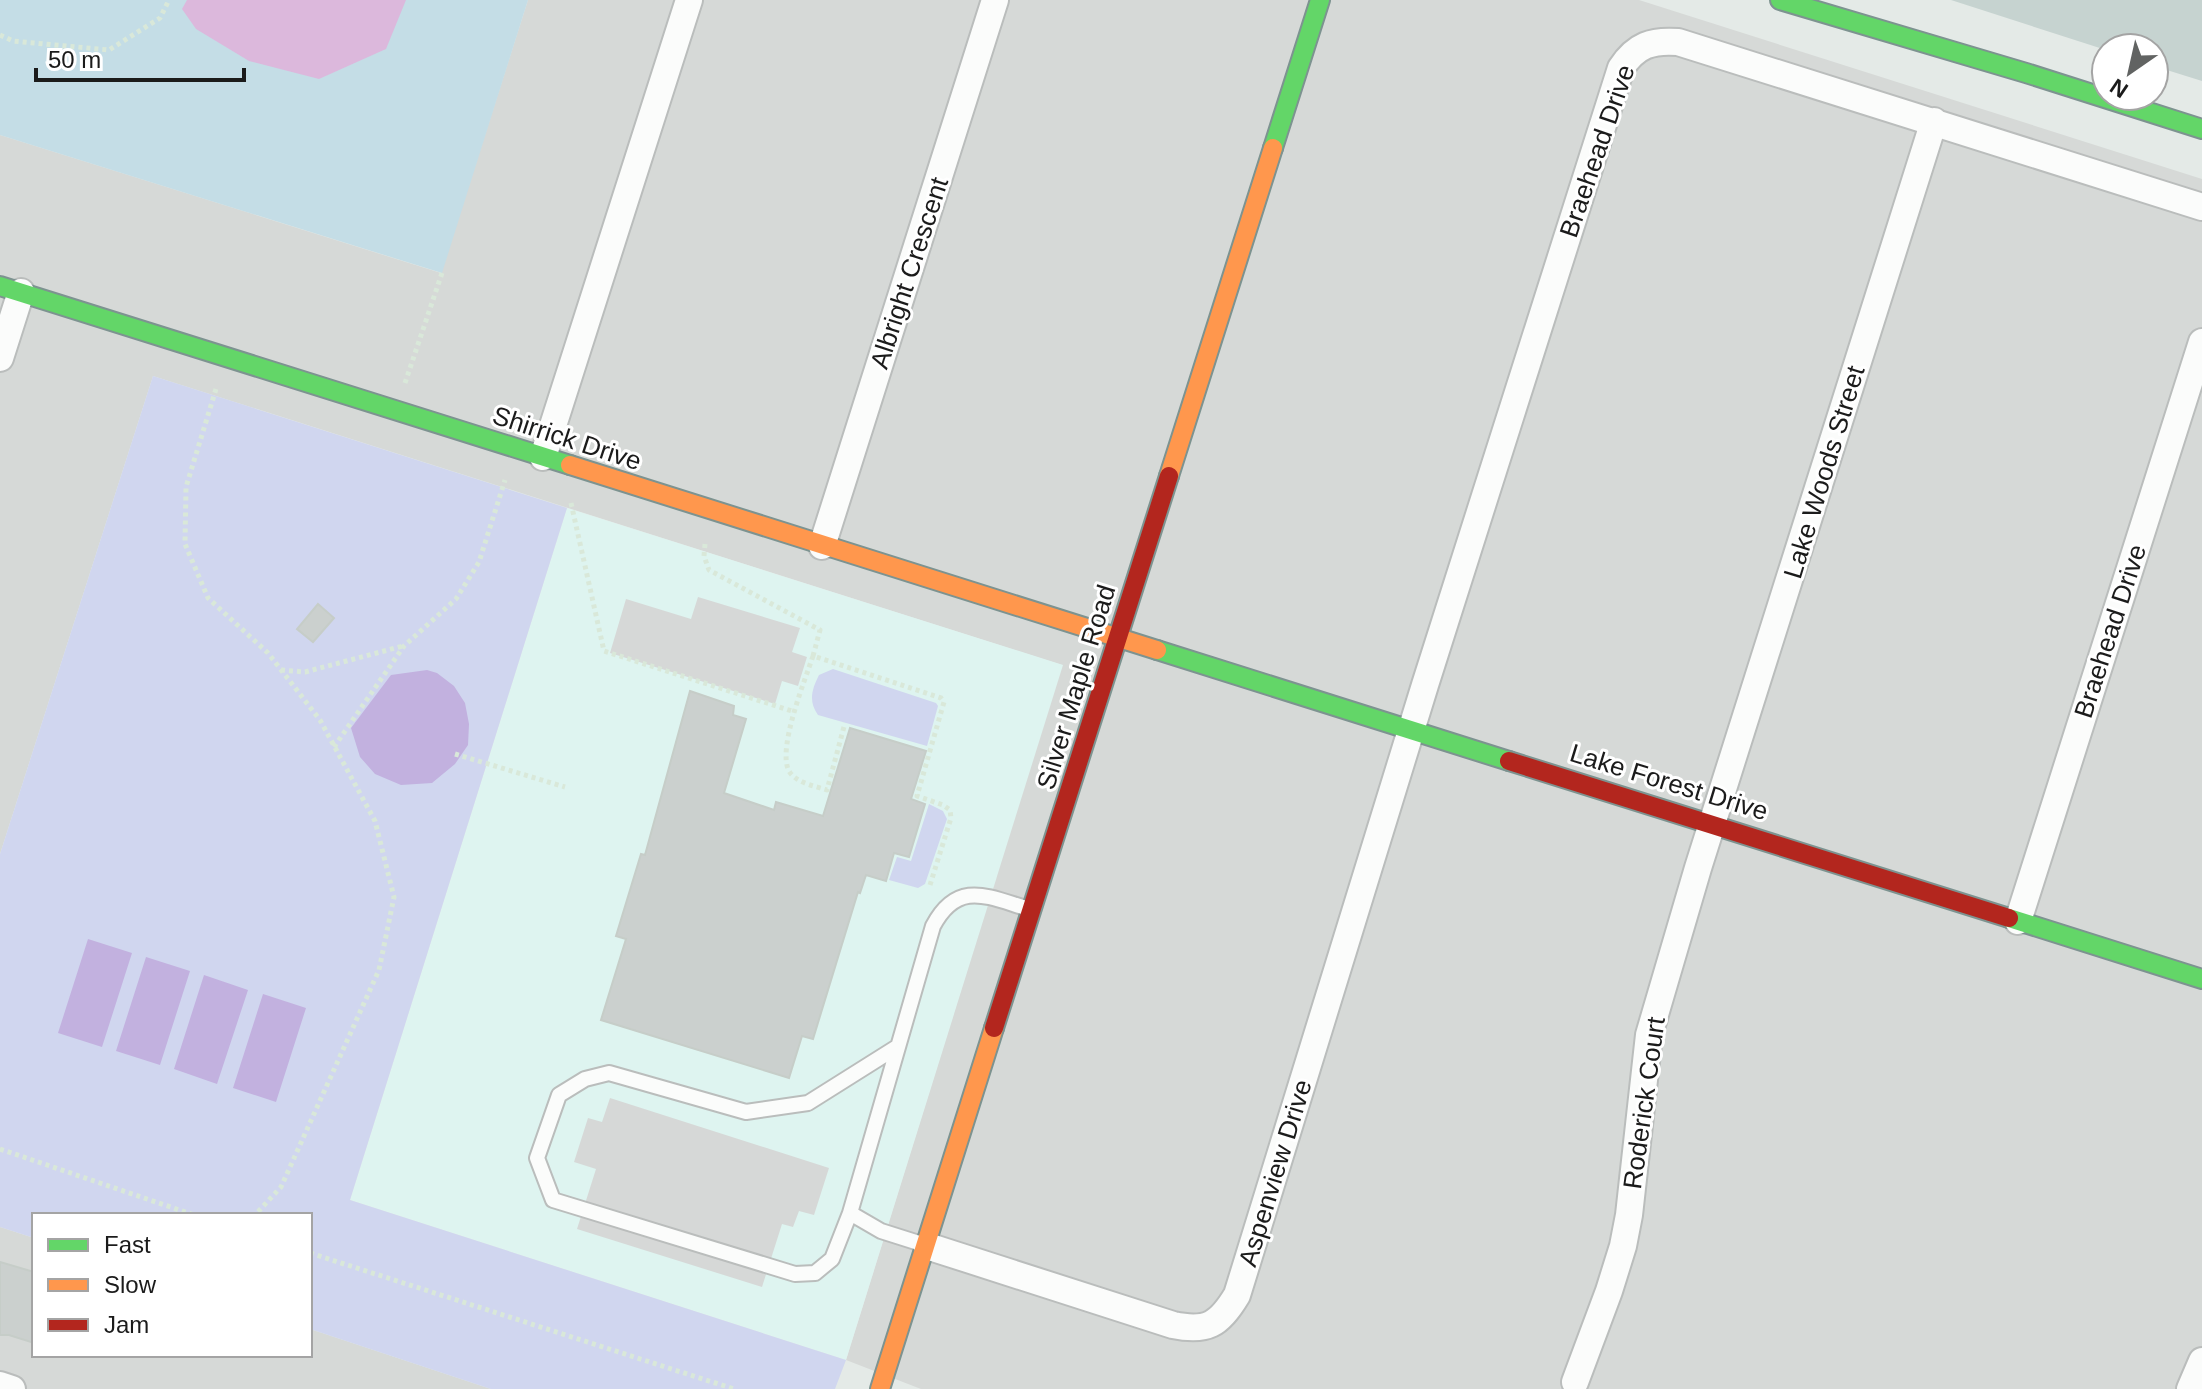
<svg xmlns="http://www.w3.org/2000/svg" width="2202" height="1389" font-family="Arial,sans-serif">
  <style>
    .residential { fill: #d6d9d7 }
    .education { fill: #def4f0 }
    .construction { fill: #c6d3d0 }
    .grass { fill: #c4dde6 }
    .park { fill: #d0d6ef }
    .pitch { fill: #c2b1df }
    .parking { fill: #d6d8d7 }
    .water { fill: #dcb8dc }
    .building { fill: #cbd0ce; stroke: #c6cdc8; stroke-width: 2 }
    .lines { fill: none; stroke-linecap: round; stroke-linejoin: round }
    .lane-casing { stroke: #babdbc; stroke-width: 18 }
    .street-casing { stroke: #babdbc; stroke-width: 30 }
    .fast-casing { stroke: #7d9390; stroke-width: 22 }
    .slow-casing { stroke: #7d9390; stroke-width: 22 }
    .jam-casing { stroke: #7d9390; stroke-width: 22 }
    .path { stroke: #d9e8d9; stroke-width: 5; stroke-dasharray: 4 4; stroke-linecap: butt }
    .lane { stroke: #fbfcfb; stroke-width: 14 }
    .street { stroke: #fbfcfb; stroke-width: 26 }
    .fast { stroke: #63d668; stroke-width: 18 }
    .slow { stroke: #ff974d; stroke-width: 18 }
    .jam { stroke: #b3261e; stroke-width: 18 }
    .labels { text-anchor: middle; stroke-width: 6; stroke-linejoin: round; paint-order: stroke }
    .street-label { font-size: 26px; fill: #1b1b1b; stroke: #fff }
  </style>
  <rect width="100%" height="100%" fill="#e4eae7"/>
  <!-- residential -->
  <path class="residential" d="M 528,0 L 1639,0 L 2202,179 L 2202,1389 L 921,1389 L 846,1360 L 1062,665 L 153,376 L 0,854 L 0,135 L 441,273 Z
    M 0,1227 L 34,1238 L 34,1355 L 310,1355 L 310,1329 L 491,1389 L 0,1389 Z"/>
  <!-- education -->
  <path class="education" d="M 567,508 L 1063,665 L 846,1360 L 350,1200 Z"/>
  <!-- construction -->
  <path class="construction" d="M 1951,0 L 2202,0 L 2202,81 L 2154,66 L 2154,48 L 2106,48 L 2106,50 Z"/>
  <!-- grass -->
  <path class="grass" d="M 0,0 L 528,0 L 442,273 L 0,135 Z"/>
  <!-- park -->
  <path class="park" d="M 153,376 L 567,508 L 350,1200 L 846,1360 L 835,1389 L 491,1389 L 310,1329 L 310,1215 L 34,1215 L 34,1238 L 0,1227 L 0,854 Z
    M 833,669 L 936,703 L 938,706 L 927,746 L 818,715 C 808,701 812,689 819,675 Z
    M 929,804 L 943,811 L 947,819 L 925,884 L 918,888 L 889,880 L 897,857 L 911,861 Z"/>
  <!-- pitch -->
  <path class="pitch" d="M 427,670 L 437,673 L 454,686 L 465,703 L 469,724 L 468,745 L 455,764 L 432,783 L 401,785 L 375,774 L 360,757 L 351,728 L 391,675 Z
    M 88,939 L 132,953 L 102,1047 L 58,1033 Z
    M 146,957 L 190,971 L 160,1065 L 116,1051 Z
    M 204,975 L 248,990 L 217,1084 L 174,1069 Z
    M 263,994 L 306,1008 L 276,1102 L 233,1088 Z"/>
  <!-- parking -->
  <path class="parking" d="M 698,597 L 800,628 L 792,652 L 807,657 L 798,686 L 782,681 L 775,704 L 610,653 L 626,599 L 691,619 Z
    M 610,1098 L 829,1168 L 814,1215 L 799,1211 L 793,1227 L 782,1224 L 762,1287 L 577,1229 L 596,1169 L 574,1162 L 588,1118 L 602,1122 Z"/>
  <!-- water -->
  <path class="water" d="M 187,0 L 406,0 L 386,49 L 319,79 L 249,61 L 196,29 L 182,9 Z"/>
  <!-- building -->
  <path class="building" d="M 318,604 L 334,618 L 313,642 L 297,629 Z
    M 690,691 L 734,706 L 733,715 L 746,719 L 724,793 L 774,810 L 776,802 L 823,816 L 850,728 L 926,751 L 911,799 L 925,804 L 909,857 L 894,853 L 886,881 L 866,875 L 860,893 L 858,892 L 813,1039 L 802,1036 L 789,1078 L 601,1020 L 626,939 L 616,936 L 641,854 L 645,855 Z
    M 0,1262 L 34,1272 L 34,1343 L 9,1335 L 0,1335 Z"/>
  <g class="lines">
    <!-- lane casing -->
    <g class="lane-casing">
      <path id="lane" d="M 850,1213 L 832,1259 L 815,1273 L 795,1274 L 553,1200 L 537,1158 L 559,1095 L 585,1079 L 609,1073 L 746,1112 L 808,1103 L 897,1047
        M 922,1244 L 881,1231 L 850,1213 L 933,926 C 958,879 988,897 1029,909"/>
    </g>
    <!-- street casing -->
    <g class="street-casing">
      <path id="street" d="M 0,358 L 21,292
        M 543,457 L 689,0
        M 822,546 L 995,0
        M 2018,921 L 2202,342
        M 927,1246 L 1173,1325 C 1207,1332 1219,1325 1237,1295 L 1425,685 L 1621,68 C 1636,45 1652,40 1678,42 L 2202,207
        M 1575,1382 L 1609,1291 L 1623,1246 L 1629,1215 L 1649,1035 L 1698,868 L 1934,121
        M 0,1385 L 12,1389
        M 2190,1389 L 2202,1361"/>
    </g>
    <!-- fast casing -->
    <g class="fast-casing">
      <path id="fast" d="M 1780,0 L 2026,73 L 2202,129
        M 1273,148 L 1320,0
        M 0,286 L 570,465
        M 1157,650 L 1509,761
        M 2009,918 L 2202,979"/>
    </g>
    <!-- slow casing -->
    <g class="slow-casing">
      <path id="slow" d="M 570,465 L 1157,650
        M 1169,476 L 1273,148
        M 880,1389 L 994,1028"/>
    </g>
    <!-- jam casing -->
    <g class="jam-casing">
      <path id="jam" d="M 1509,761 L 2009,918
        M 994,1028 L 1169,476"/>
    </g>
    <!-- path -->
    <path class="path" d="M 0,35 L 13,41 L 109,50 L 160,18 L 169,0
      M 405,383 L 442,273
      M 216,389 L 186,487 L 185,544 L 208,598 L 268,653 L 320,720 L 375,821 L 394,897 L 379,970 L 281,1187 L 255,1215
      M 571,503 L 604,651 L 795,712
      M 705,544 L 704,556 L 709,570 L 820,630 L 813,656 L 941,698 L 944,702 L 917,796 L 943,805 L 950,810 L 951,818 L 930,885
      M 813,656 C 805,680 777,749 789,771 C 796,783 815,786 827,790 L 845,723
      M 281,670 L 305,672 L 403,646
      M 334,747 L 404,646 L 456,599 L 479,562 L 505,480
      M 455,754 L 565,787
      M 0,1149 L 194,1215
      M 310,1253 L 734,1389"/>
    <!-- lane -->
    <use href="#lane" class="lane"/>
    <!-- street -->
    <use href="#street" class="street"/>
    <!-- fast -->
    <use href="#fast" class="fast"/>
    <!-- slow -->
    <use href="#slow" class="slow"/>
    <!-- jam -->
    <use href="#jam" class="jam"/>
  </g>
  <g class="labels">
    <!-- street labels -->
    <g class="street-label">
      <text transform="translate(1597 151) rotate(-71)" y="9">Braehead Drive</text>
      <text transform="translate(909 273) rotate(-72)" y="9">Albright Crescent</text>
      <text transform="translate(567 438) rotate(18)" y="9">Shirrick Drive</text>
      <text transform="translate(1824 472) rotate(-73)" y="9">Lake Woods Street</text>
      <text transform="translate(2110 631) rotate(-72)" y="9">Braehead Drive</text>
      <text transform="translate(1076 687) rotate(-73)" y="9">Silver Maple Road</text>
      <text transform="translate(1669 782) rotate(17)" y="9">Lake Forest Drive</text>
      <text transform="translate(1644 1103) rotate(-82)" y="9">Roderick Court</text>
      <text transform="translate(1275 1173) rotate(-73)" y="9">Aspenview Drive</text>
    </g>
  </g>
  <!-- legend -->
  <rect x="32" y="1213" width="280" height="144" fill="#ffffff" stroke="#a4a4a4" stroke-width="2"/>
  <rect x="48" y="1239" width="40" height="12" fill="#63d668" stroke="#a4a4a4" stroke-width="2"/>
  <text x="104" y="1253" font-size="24" fill="#1b1b1b">Fast</text>
  <rect x="48" y="1279" width="40" height="12" fill="#ff974d" stroke="#a4a4a4" stroke-width="2"/>
  <text x="104" y="1293" font-size="24" fill="#1b1b1b">Slow</text>
  <rect x="48" y="1319" width="40" height="12" fill="#b3261e" stroke="#a4a4a4" stroke-width="2"/>
  <text x="104" y="1333" font-size="24" fill="#1b1b1b">Jam</text>
  <!-- north arrow -->
  <g transform="translate(2130 72) rotate(214)"><circle r="38" fill="#ffffff" stroke="#a4a4a4" stroke-width="2"/>
  <path d="M0-6L14 30L0 20L-14 30Z" fill="#616362"/>
  <text y="-12" font-size="22" font-weight="bold" text-anchor="middle" fill="#1b1b1b">N</text>
  </g>
  <!-- scale -->
  <path d="M36 68v12h208v-12" fill="none" stroke="#1b1b1b" stroke-width="4"/>
  <text x="48" y="68" font-size="24" fill="#1b1b1b" stroke="#ffffff" stroke-width="6" paint-order="stroke">50 m</text>
</svg>
